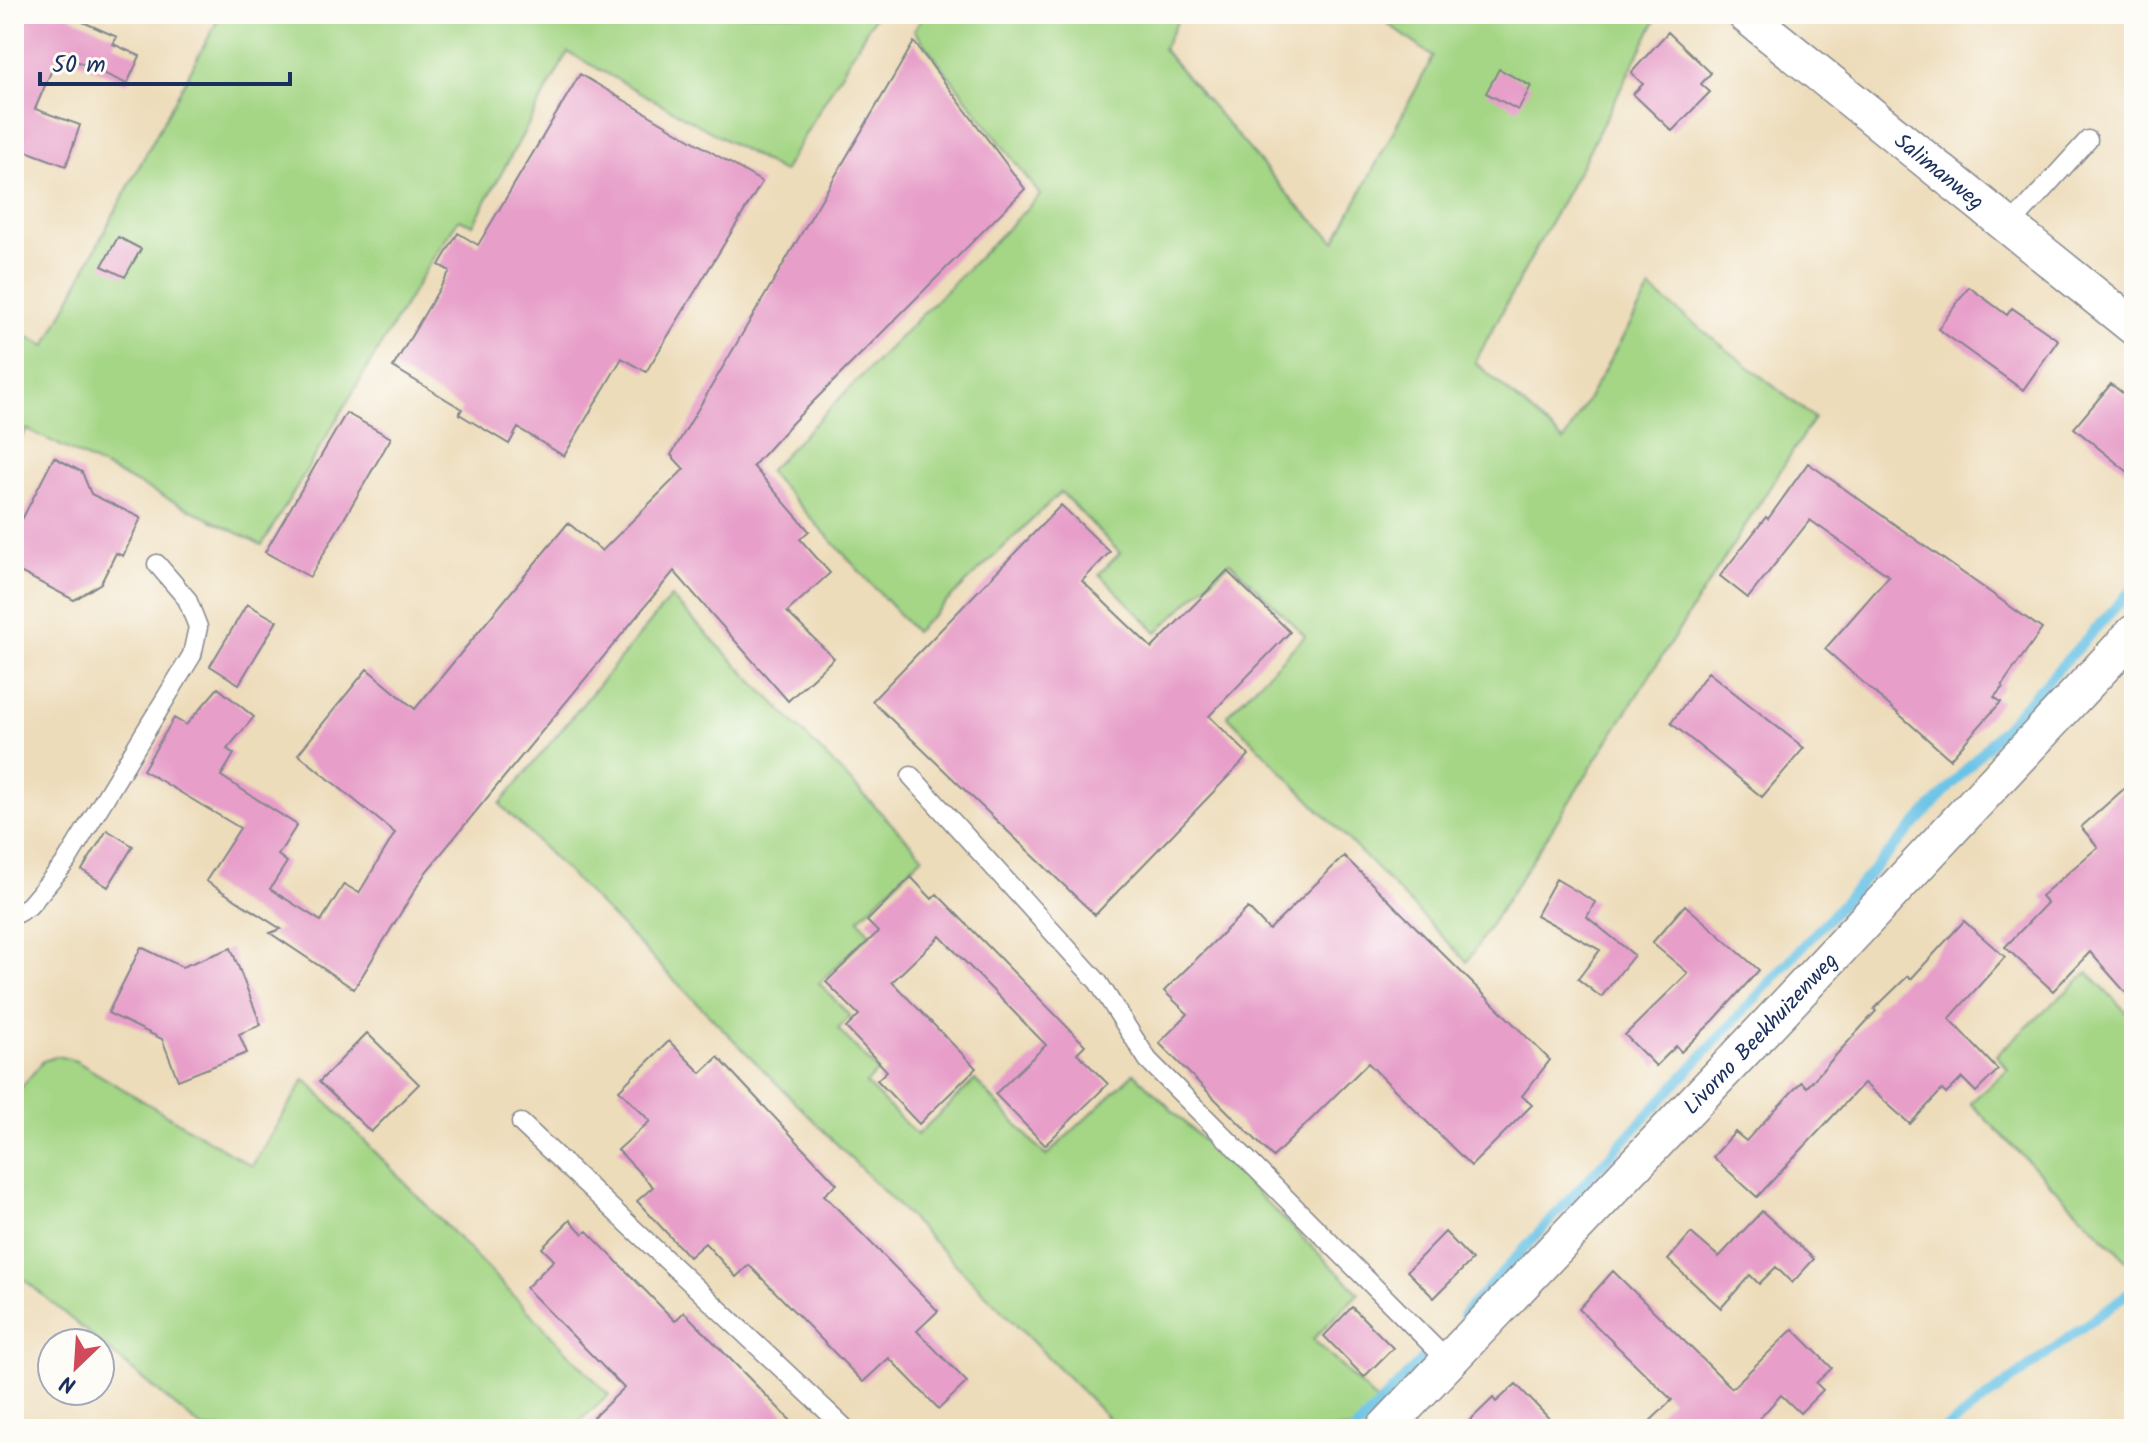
<svg xmlns="http://www.w3.org/2000/svg" width="2148" height="1443" font-family="Kalam,sans-serif">
  <style>
    .green { fill: #a4d685; stroke: #608272; stroke-width: 2 }
    .lines { fill: none; stroke-linecap: round; stroke-linejoin: round }
    .stream { stroke: #69c3e6; stroke-width: 10 }
    .building { fill: #e79ec9 }
    .service-casing { stroke: #84868c; stroke-width: 21 }
    .minor-casing { stroke: #84868c; stroke-width: 39 }
    .service { stroke: #fff; stroke-width: 18 }
    .minor { stroke: #fff; stroke-width: 36 }
    .labels { text-anchor: middle; stroke-width: 6; stroke-linejoin: round; paint-order: stroke }
    .street-label { font-size: 22px; fill: #1b2f5e; stroke: #fdfcf7 }
  </style>
  <rect width="100%" height="100%" fill="#fdfcf7"/>
  <filter id="ink" filterUnits="userSpaceOnUse"><feTurbulence type="fractalNoise" baseFrequency=".0125" numOctaves="2"/><feDisplacementMap in="SourceGraphic" scale="16" xChannelSelector="R" yChannelSelector="G"/><feConvolveMatrix kernelMatrix="1 2 1 2 8 2 1 2 1" color-interpolation-filters="sRGB"/></filter>
  <filter id="wash" filterUnits="userSpaceOnUse"><feTurbulence type="fractalNoise" baseFrequency=".006" numOctaves="4" result="noise"/><feDisplacementMap in="SourceGraphic" scale="32" xChannelSelector="R" yChannelSelector="G"/><feGaussianBlur stdDeviation="1.8" result="paint"/><feColorMatrix in="noise" values="0 0 0 0 0 0 0 0 0 0 0 0 0 0 0 0 0 1.4 0 .05"/><feComposite in="paint" operator="in"/></filter>
  <g filter="url(#wash)">
    <rect width="100%" height="100%" fill="#eddcba"/>
    <!-- green -->
    <path class="green" d="M 221,14 L 876,14 L 783,172 L 568,52 L 473,225 L 459,219 L 431,261 L 262,545 L 27,429 L 14,450 L 14,362 L 28,337 L 46,346 L 103,234 Z
      M 924,14 L 1181,14 L 1163,49 L 1297,205 L 1335,241 L 1433,57 L 1375,14 L 1659,14 L 1584,160 L 1475,362 L 1564,441 L 1650,289 L 1814,418 L 1467,962 L 1227,715 L 1305,636 L 1230,562 L 1157,632 L 1099,574 L 1120,553 L 1061,492 L 915,632 L 768,471 L 1040,195 L 914,30 Z
      M 671,597 L 923,856 L 859,919 L 870,934 L 819,983 L 850,1016 L 838,1029 L 878,1071 L 866,1084 L 917,1135 L 975,1080 L 1046,1156 L 1134,1073 L 1359,1293 L 1313,1339 L 1388,1412 L 1372,1429 L 1119,1429 L 500,804 Z
      M 2088,972 L 2134,1020 L 2134,1268 L 1970,1103 L 2008,1069 L 1996,1055 Z
      M 58,1056 L 76,1061 L 252,1166 L 305,1079 L 609,1395 L 571,1429 L 203,1429 L 14,1271 L 14,1096 L 43,1061 Z"/>
    <g class="lines">
      <!-- stream -->
      <path class="stream" d="M 1463,1315 L 2134,587
        M 1356,1429 L 1427,1354
        M 1945,1429 L 2134,1289"/>
    </g>
    <g id="blocks">
      <!-- building -->
      <path class="building" d="M 14,14 L 65,14 L 117,37 L 113,44 L 140,56 L 127,84 L 59,53 L 35,109 L 80,125 L 66,166 L 18,148 L 14,157 Z
        M 1668,32 L 1711,73 L 1701,84 L 1710,92 L 1672,131 L 1633,94 L 1643,84 L 1631,73 Z
        M 914,42 L 1025,189 L 793,422 L 753,466 L 809,531 L 800,539 L 830,573 L 787,612 L 834,658 L 788,701 L 674,571 L 426,872 L 354,989 L 270,933 L 281,929 L 206,881 L 240,828 L 143,770 L 174,718 L 186,725 L 218,688 L 254,717 L 227,749 L 234,754 L 221,776 L 297,825 L 278,855 L 287,862 L 270,889 L 321,921 L 344,884 L 359,893 L 395,833 L 298,754 L 367,669 L 415,709 L 568,523 L 602,551 L 684,469 L 671,455 Z
        M 1499,69 L 1531,86 L 1518,110 L 1486,93 Z
        M 580,74 L 762,182 L 646,372 L 622,358 L 564,456 L 518,428 L 509,444 L 459,414 L 462,409 L 393,367 L 450,271 L 439,265 L 458,233 L 478,245 Z
        M 118,237 L 141,249 L 125,277 L 102,266 Z
        M 1969,287 L 2007,315 L 2012,308 L 2058,340 L 2023,390 L 1938,329 Z
        M 2111,384 L 2134,402 L 2134,477 L 2074,428 Z
        M 346,413 L 391,438 L 310,577 L 265,552 Z
        M 54,457 L 82,472 L 91,494 L 141,518 L 123,556 L 116,553 L 101,583 L 74,600 L 14,569 L 14,535 Z
        M 1808,463 L 2042,629 L 2002,685 L 2003,687 L 1994,697 L 2001,702 L 1950,759 L 1825,649 L 1889,576 L 1810,520 L 1748,598 L 1720,576 L 1766,517 L 1768,519 Z
        M 1061,505 L 1110,552 L 1082,581 L 1152,648 L 1227,571 L 1290,632 L 1209,716 L 1249,755 L 1095,915 L 872,701 Z
        M 247,604 L 277,621 L 239,684 L 210,666 Z
        M 1708,672 L 1804,748 L 1762,797 L 1671,723 Z
        M 2134,780 L 2134,1002 L 2090,952 L 2053,991 L 2005,947 L 2047,903 L 2041,896 L 2098,847 L 2081,827 Z
        M 107,830 L 133,846 L 108,887 L 82,870 Z
        M 1344,856 L 1550,1060 L 1522,1096 L 1532,1105 L 1471,1166 L 1368,1063 L 1273,1157 L 1159,1043 L 1188,1014 L 1164,991 L 1248,908 L 1269,930 Z
        M 911,877 L 932,899 L 937,894 L 1085,1045 L 1077,1053 L 1108,1084 L 1045,1145 L 995,1094 L 1046,1045 L 940,936 L 892,982 L 976,1068 L 919,1124 L 877,1080 L 887,1071 L 846,1028 L 859,1015 L 826,982 L 878,932 L 867,921 Z
        M 1556,879 L 1595,902 L 1587,917 L 1634,955 L 1601,997 L 1578,979 L 1600,950 L 1536,915 Z
        M 1685,905 L 1759,970 L 1714,1020 L 1681,1052 L 1676,1046 L 1656,1066 L 1625,1035 L 1688,973 L 1652,943 Z
        M 1964,921 L 2005,957 L 1949,1019 L 1998,1070 L 1976,1092 L 1962,1078 L 1946,1094 L 1942,1090 L 1910,1124 L 1864,1083 L 1757,1197 L 1713,1157 L 1735,1132 L 1746,1141 L 1801,1082 L 1807,1087 L 1876,1011 L 1874,1009 L 1908,976 L 1911,979 Z
        M 141,947 L 182,967 L 231,948 L 261,1025 L 239,1034 L 247,1053 L 178,1080 L 162,1039 L 108,1013 Z
        M 367,1033 L 419,1084 L 371,1132 L 319,1082 Z
        M 669,1041 L 701,1073 L 718,1057 L 837,1184 L 824,1195 L 938,1311 L 917,1331 L 967,1382 L 939,1409 L 889,1358 L 863,1382 L 749,1265 L 736,1277 L 705,1243 L 689,1257 L 637,1201 L 653,1187 L 618,1150 L 650,1121 L 619,1090 Z
        M 1762,1211 L 1814,1259 L 1792,1283 L 1776,1267 L 1759,1284 L 1750,1275 L 1721,1308 L 1668,1260 L 1691,1233 L 1719,1257 Z
        M 570,1220 L 583,1234 L 587,1231 L 675,1321 L 684,1312 L 799,1429 L 581,1429 L 624,1388 L 526,1288 L 554,1260 L 542,1248 Z
        M 1445,1232 L 1472,1260 L 1434,1298 L 1407,1271 Z
        M 1613,1271 L 1732,1388 L 1793,1329 L 1832,1368 L 1816,1383 L 1823,1390 L 1800,1413 L 1781,1395 L 1750,1429 L 1642,1429 L 1672,1400 L 1579,1309 Z
        M 1352,1307 L 1393,1348 L 1364,1377 L 1324,1336 Z
        M 1516,1384 L 1559,1429 L 1461,1429 L 1493,1398 L 1496,1402 Z"/>
    </g>
  </g>
  <g filter="url(#ink)">
    <use href="#blocks" fill-opacity="0" stroke="#84868c" stroke-width="2"/>
    <g class="lines">
      <!-- service casing -->
      <g class="service-casing">
        <path id="service" d="M 2009,227 L 2088,140
          M 911,776 L 1098,982 L 1148,1060 L 1448,1361
          M 14,915 L 29,906 L 66,862 L 192,655 L 198,627 L 187,599 L 157,564
          M 521,1123 L 846,1429"/>
      </g>
      <!-- minor casing -->
      <g class="minor-casing">
        <g id="minor">
          <path id="s1" d="M 1745,14 L 2134,327"/>
          <path id="s2" d="M 1384,1429 L 1782,1010 L 2134,633"/>
        </g>
      </g>
      <!-- service -->
      <use href="#service" class="service"/>
      <!-- minor -->
      <use href="#minor" class="minor"/>
    </g>
  </g>
  <g class="labels">
    <!-- street labels -->
    <g class="street-label">
      <text dy="8" stroke="none"><textPath href="#s1" startOffset="250">Salimanweg</textPath></text>
      <text dy="8" stroke="none"><textPath href="#s2" startOffset="546">Livorno Beekhuizenweg</textPath></text>
    </g>
  </g>
  <!-- margin -->
  <rect width="2148" height="1443" fill="none" stroke="#fdfcf7" stroke-width="48"/>
  <!-- north arrow -->
  <g transform="translate(76 1367) rotate(205)"><circle r="38" fill="#fdfcf7" stroke="#a3aaba" stroke-width="2"/>
  <path d="M0-6L14 30L0 20L-14 30Z" fill="#d1495b"/>
  <text y="-12" font-size="22" font-weight="bold" text-anchor="middle" fill="#1b2f5e">N</text>
  </g>
  <!-- scale -->
  <path d="M40 72v12h250v-12" fill="none" stroke="#1b2f5e" stroke-width="4"/>
  <text x="52" y="72" font-size="24" fill="#1b2f5e" stroke="#fdfcf7" stroke-width="6" paint-order="stroke">50 m</text>
</svg>
